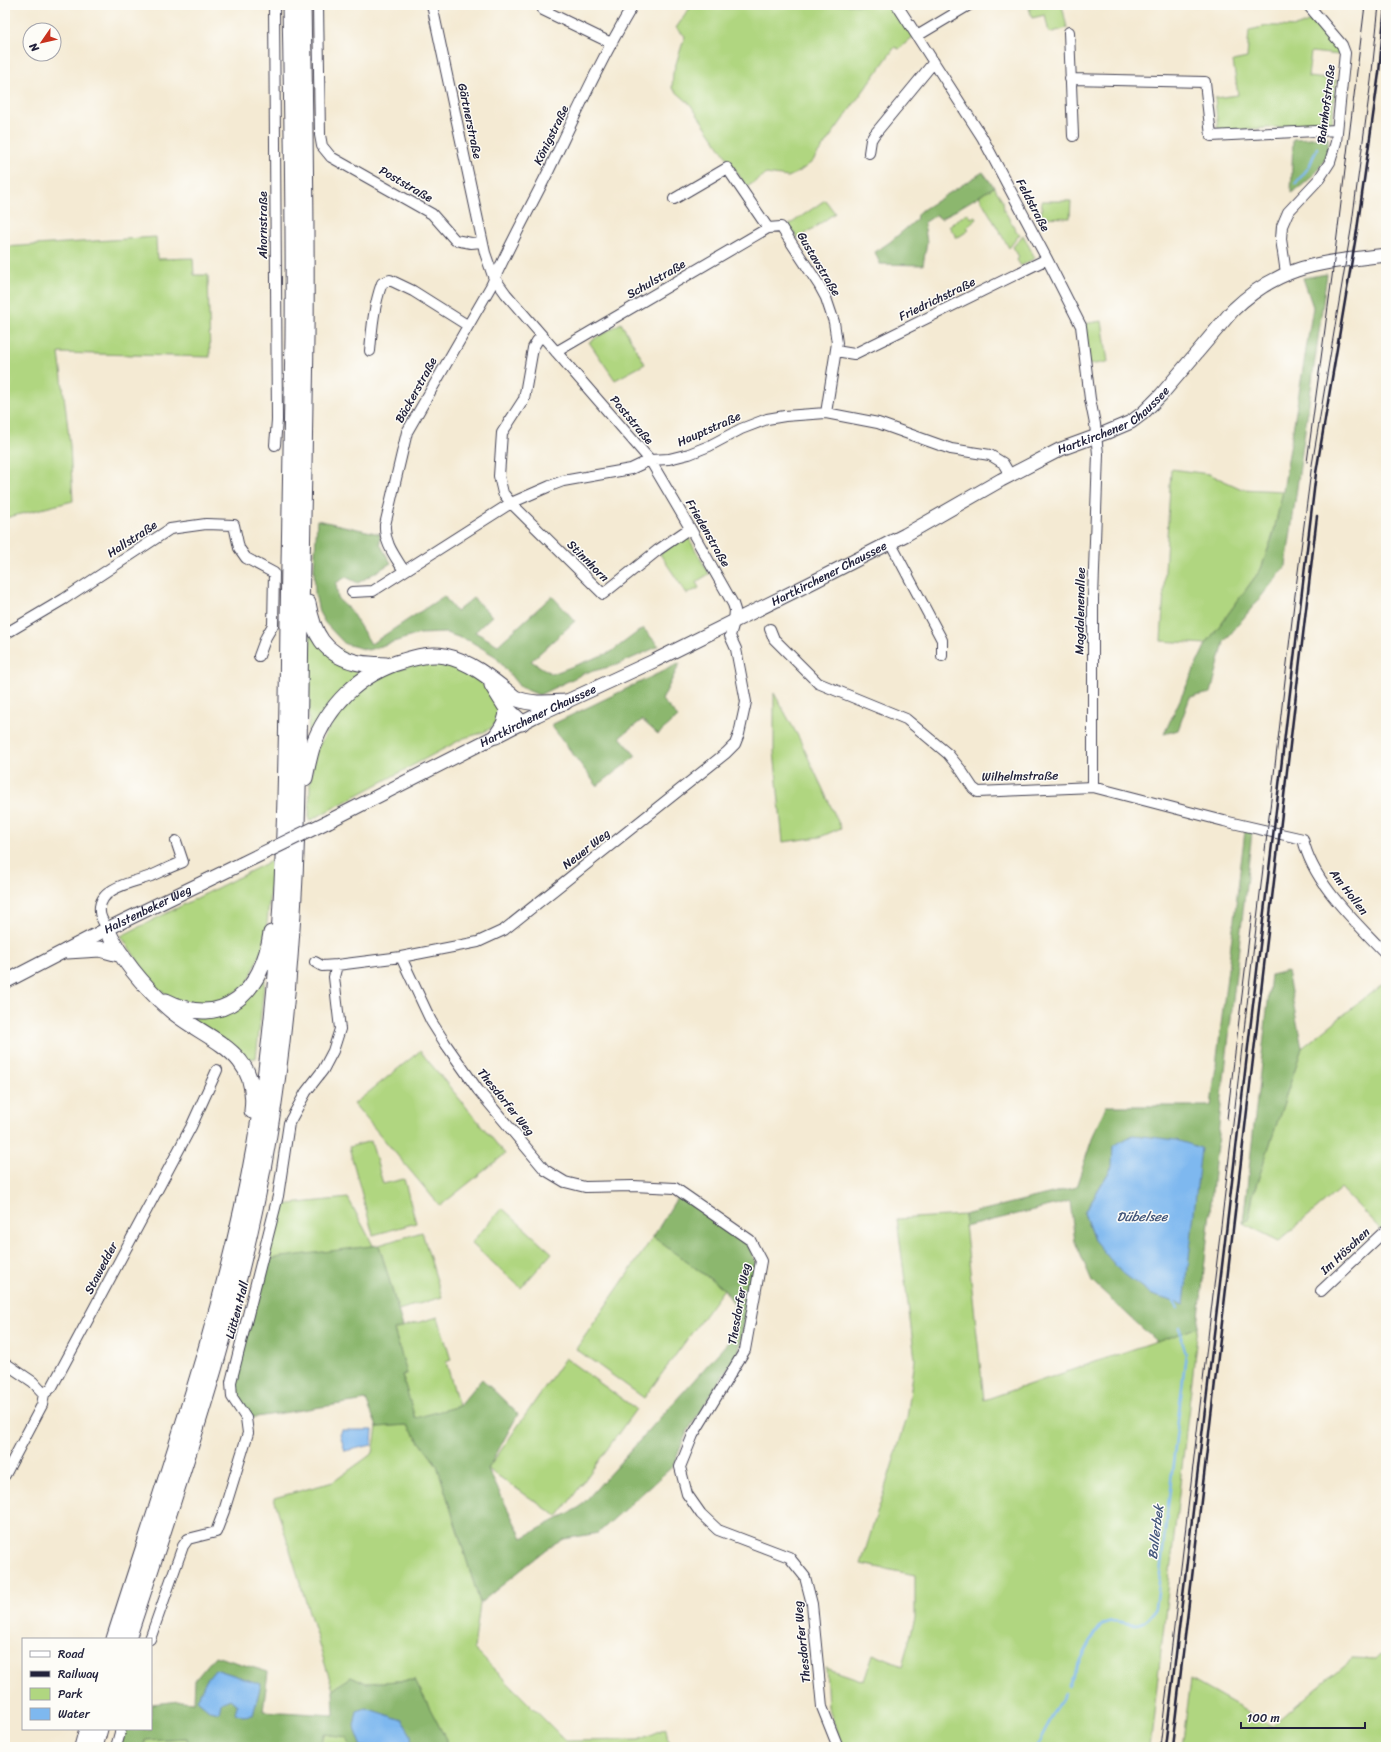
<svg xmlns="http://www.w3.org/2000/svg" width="1391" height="1752" font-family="Sriracha,sans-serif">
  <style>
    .green { fill: #b0d680; stroke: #697c5e }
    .forest { fill: #8cb76e; stroke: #576c54; fill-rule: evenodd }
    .water { fill: #7eb8ef; stroke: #506d95 }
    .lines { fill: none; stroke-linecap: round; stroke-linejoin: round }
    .stream { stroke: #7eb8ef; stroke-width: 2.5 }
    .minor-casing { stroke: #424052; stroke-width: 12 }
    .major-casing { stroke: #424052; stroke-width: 15 }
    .highway-casing { stroke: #424052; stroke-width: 17 }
    .minor { stroke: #fff; stroke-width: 10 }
    .major { stroke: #fff; stroke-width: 13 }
    .highway { stroke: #fff; stroke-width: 15 }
    .tram { stroke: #22223b; stroke-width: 1 }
    .rail { stroke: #22223b; stroke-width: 2.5 }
    .major-bridge-casing { stroke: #424052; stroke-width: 15; stroke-linecap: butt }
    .major-bridge { stroke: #fff; stroke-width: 13 }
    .labels { text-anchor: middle; stroke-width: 3; stroke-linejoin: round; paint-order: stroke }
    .street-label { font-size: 12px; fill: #22223b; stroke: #fdfcf7 }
    .water-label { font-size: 13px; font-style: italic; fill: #42567a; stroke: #fdfcf7 }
  </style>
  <rect width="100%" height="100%" fill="#fdfcf7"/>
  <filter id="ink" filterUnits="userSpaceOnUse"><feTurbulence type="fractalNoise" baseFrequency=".025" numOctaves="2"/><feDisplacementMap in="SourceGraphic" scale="8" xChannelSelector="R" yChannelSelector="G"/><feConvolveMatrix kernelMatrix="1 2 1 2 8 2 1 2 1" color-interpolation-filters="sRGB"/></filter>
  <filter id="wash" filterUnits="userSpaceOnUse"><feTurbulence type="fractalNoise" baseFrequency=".012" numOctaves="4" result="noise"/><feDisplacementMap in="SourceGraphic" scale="16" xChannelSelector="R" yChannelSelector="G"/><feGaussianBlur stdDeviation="0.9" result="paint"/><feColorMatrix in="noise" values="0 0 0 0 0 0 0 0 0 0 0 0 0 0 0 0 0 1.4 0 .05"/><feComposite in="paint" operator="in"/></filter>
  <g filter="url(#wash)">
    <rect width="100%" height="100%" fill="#f4ead3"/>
    <!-- green -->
    <path class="green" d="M 692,5 L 896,5 L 915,35 L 899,49 L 895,47 L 812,162 L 799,172 L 788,177 L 766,174 L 747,187 L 690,104 L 672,88 L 673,73 L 685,36 L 676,28 Z
      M 1040,5 L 1062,5 L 1067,28 L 1049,33 L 1045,15 L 1032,18 L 1029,8 Z
      M 1310,20 L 1337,45 L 1339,55 L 1311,52 L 1308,77 L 1336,80 L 1332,124 L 1218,131 L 1215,98 L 1238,95 L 1233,61 L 1247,58 L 1249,30 C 1256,29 1264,26 1271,26 C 1287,25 1296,31 1310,20 Z
      M 994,187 L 1003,201 L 1004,210 L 1017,232 L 1020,234 L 1009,248 L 979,196 Z
      M 825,200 L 835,213 L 798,239 L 789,225 Z
      M 1042,201 L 1071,201 L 1070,218 L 1041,217 Z
      M 967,213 L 971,218 L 975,216 L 977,219 L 967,227 L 969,230 L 957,238 L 949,226 Z
      M 1023,235 L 1035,258 L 1021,266 L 1017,260 L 1019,257 L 1013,247 Z
      M 156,237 L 157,259 L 193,258 L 194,275 L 208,275 L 210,357 L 59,353 L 70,446 L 73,501 L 5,518 L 5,247 Z
      M 1102,321 L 1108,362 L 1088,365 L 1083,324 Z
      M 621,323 L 645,364 L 615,380 L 589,342 Z
      M 1171,469 L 1209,474 L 1242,489 L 1283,491 L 1273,535 L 1261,569 L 1206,644 L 1161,641 Z
      M 687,535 L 709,574 L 696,582 L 699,588 L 687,594 L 660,554 Z
      M 310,635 L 313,635 L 371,668 L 308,739 Z
      M 426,660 C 467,663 485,678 501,715 C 490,733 484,732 464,738 L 309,821 L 310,782 L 316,751 L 341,707 L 374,678 Z
      M 774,693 L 799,738 L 841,828 L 820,837 L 783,842 L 774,751 Z
      M 273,860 L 267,923 L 263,947 L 247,985 L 212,1006 L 174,1000 L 155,986 L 121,936 Z
      M 266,968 L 256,1058 L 245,1059 L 180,1011 L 218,1013 Z
      M 1386,981 L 1386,1229 L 1383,1232 L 1341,1188 L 1279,1241 L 1243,1223 L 1249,1219 L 1253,1195 L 1302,1048 Z
      M 420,1051 L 505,1154 L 440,1206 L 354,1104 Z
      M 371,1141 L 383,1184 L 404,1179 L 416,1223 L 373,1235 L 349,1147 Z
      M 348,1198 L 374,1247 L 266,1259 L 280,1205 Z
      M 502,1208 L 552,1253 L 521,1288 L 471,1243 Z
      M 964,1215 L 984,1400 L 1198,1327 L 1150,1747 L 843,1747 L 828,1707 L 826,1668 L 864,1681 L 873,1654 L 902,1666 L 915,1619 L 915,1575 L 861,1564 L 907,1418 L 915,1359 L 897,1219 Z
      M 422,1232 L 442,1297 L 398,1310 L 379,1245 Z
      M 653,1237 L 724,1289 L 644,1398 L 576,1349 Z
      M 438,1317 L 451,1360 L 446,1362 L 459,1406 L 415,1419 L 402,1375 L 407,1374 L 394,1329 Z
      M 565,1358 L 636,1409 L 558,1517 L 488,1469 Z
      M 407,1425 L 437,1465 L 480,1603 L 474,1649 L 566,1741 L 638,1740 L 666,1728 L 669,1747 L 450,1747 L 415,1680 L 366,1683 L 351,1676 L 333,1690 L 274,1498 L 333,1482 L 373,1453 L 377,1427 Z
      M 1386,1650 L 1386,1747 L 1182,1747 L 1191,1680 L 1272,1726 L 1352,1658 L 1377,1659 Z
      M 324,1734 L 346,1737 L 351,1747 L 321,1747 Z
      M 187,1738 L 189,1747 L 144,1747 L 145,1740 Z
      M 229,1741 L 269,1747 L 230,1747 Z"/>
    <!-- forest -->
    <path class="forest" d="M 1328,137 C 1328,142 1328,148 1327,153 C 1322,169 1306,184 1291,193 L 1293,139 Z
      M 983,172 L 994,187 L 941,219 L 936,215 L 924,223 L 927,242 L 923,265 L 880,264 L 875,252 L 890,242 L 916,220 L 917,215 L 919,212 Z
      M 1327,274 L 1286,566 L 1224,642 L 1211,693 L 1190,697 L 1178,730 L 1164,734 L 1206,644 L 1261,569 L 1273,535 L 1283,491 L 1313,307 L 1303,278 Z
      M 317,520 L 380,534 L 380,544 L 391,563 L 358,583 L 346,577 L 336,583 L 338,599 L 350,610 L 371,644 L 444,596 L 456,612 L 473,598 L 492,616 L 475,632 L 498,645 L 552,596 L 575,621 L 531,661 L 552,674 L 611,652 L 643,628 L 659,646 L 617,665 L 585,673 L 539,695 L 520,687 L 495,656 L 470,641 L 446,633 L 419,634 L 368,650 L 345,644 L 325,623 L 319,612 L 315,593 L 314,569 Z
      M 680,663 L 662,700 L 678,717 L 658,734 L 642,720 L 620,737 L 636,756 L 597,786 L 551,725 Z
      M 1245,831 L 1252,832 L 1221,1106 L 1198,1327 L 1157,1342 L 1092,1281 L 1075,1242 L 1070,1201 L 965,1227 L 964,1215 L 1076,1187 L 1094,1133 L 1106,1106 L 1211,1106 ZM 1112,1167 L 1094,1240 L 1084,1213 Z
      M 1287,971 L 1302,1048 L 1253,1195 L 1249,1219 L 1243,1223 L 1271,975 Z
      M 678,1196 L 746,1241 L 756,1262 L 739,1350 L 687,1432 L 673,1466 L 598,1533 L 564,1539 L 547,1549 L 480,1603 L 437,1465 L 407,1425 L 377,1427 L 366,1400 L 250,1418 L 235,1395 L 233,1381 L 258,1299 L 266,1259 L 379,1245 L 403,1327 L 394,1330 L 407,1373 L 402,1375 L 415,1418 L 459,1406 L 482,1379 L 518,1414 L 488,1469 L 522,1538 L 580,1507 L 729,1341 L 734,1304 L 724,1289 L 653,1237 Z
      M 215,1656 L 268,1672 L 263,1711 L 334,1715 L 333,1690 L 351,1676 L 366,1683 L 415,1680 L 450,1747 L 351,1747 L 346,1737 L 324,1734 L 321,1747 L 269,1747 L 230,1741 L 230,1747 L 189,1747 L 187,1738 L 145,1740 L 144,1747 L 120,1747 L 126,1729 L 151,1729 L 151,1704 L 181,1701 L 194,1702 L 195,1680 Z"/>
    <!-- water -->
    <path class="water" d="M 1133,1135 L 1176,1140 L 1201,1148 L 1184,1305 L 1152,1295 L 1120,1271 L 1094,1240 L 1084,1213 L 1112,1167 L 1113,1146 Z
      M 342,1430 L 373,1430 L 372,1445 L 345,1451 L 340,1435 Z
      M 215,1669 L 261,1684 L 253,1715 L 243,1716 L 235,1713 L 237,1705 L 230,1699 L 221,1703 L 219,1712 L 209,1710 L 197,1700 L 206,1680 Z
      M 366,1708 L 402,1720 L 411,1735 L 412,1747 L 362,1747 L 354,1726 L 357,1711 Z"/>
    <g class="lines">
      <!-- stream -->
      <path class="stream" d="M 1296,183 L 1309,167 L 1317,148
        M 1174,1302 L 1178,1308
        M 1068,1687 C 1075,1674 1092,1633 1102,1625 C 1121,1612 1137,1640 1156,1608 L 1186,1353 L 1181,1337 L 1180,1326
        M 1036,1747 L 1065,1693"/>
    </g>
  </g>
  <g filter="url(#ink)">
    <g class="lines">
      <!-- minor casing -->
      <g class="minor-casing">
        <path id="minor" d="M 274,5 L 277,420 L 275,445
          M 318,5 L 320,135 L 322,146 L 331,157 L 432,214 L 455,240 L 471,243 L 482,242
          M 543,5 L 543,10 L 611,43
          M 897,5 L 982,137 L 1047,259 L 1081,326 L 1090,399 L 1095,424 L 1098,454 L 1093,599 L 1093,787
          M 1069,32 L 1073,136
          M 917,36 L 969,5
          M 1070,79 L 1205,82 L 1211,136 L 1337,130
          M 869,153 L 871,140 L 874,135 L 934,62
          M 674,199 L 727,168 L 768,228
          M 1286,273 L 1281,239 L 1282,226 L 1288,212 L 1319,179 L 1330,162 L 1336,142 L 1345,53 L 1342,45 L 1308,5
          M 542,336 L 537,341 L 533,348 L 524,399 L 502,433 L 499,476 L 503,493 L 511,503 L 603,594 L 658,550 L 690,528
          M 370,351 C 372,327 374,305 382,283 L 390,280 L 413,291 L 467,325
          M 836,351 L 854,354 L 1047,259
          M 556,352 L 768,228 L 781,227 L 819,285 L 826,298 L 834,322 L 837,343 L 826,413
          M 890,542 L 942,640 L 942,656
          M 404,571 C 395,556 384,543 385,525 L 407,432 L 491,286 C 508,248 529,210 548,172 C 575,116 601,59 633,5
          M 352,592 L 373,591 L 511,503 L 550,486 L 563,481 L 631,469 L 650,460 L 669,459 L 689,454 L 709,446 L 741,429 L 767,419 L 785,416 L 826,413 L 878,423 L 951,449 L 990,455 L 1003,463 L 1010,475
          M 770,629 L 774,639 L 818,683 L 906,719 L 948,754 L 961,770 L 973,788 L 978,792 L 1093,787 L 1224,821 L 1303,839 C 1313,884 1356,922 1386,954
          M 5,634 L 64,599 L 170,529 L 206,524 L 234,525 L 239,548 L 246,558 L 274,573 L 273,625 L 266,637 L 259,656
          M 107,929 C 105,924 100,918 100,912 C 97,887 135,882 151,876 C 162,871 172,866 183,862 L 176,841
          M 401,957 L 431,1021 L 445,1043 L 478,1090 L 545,1170 L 565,1182 L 585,1187 L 633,1186 L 675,1188 L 750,1240 L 761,1261 L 745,1350 L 693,1435 L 680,1467 L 687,1494 L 701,1514 L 718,1530 L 789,1557 L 805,1577 L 812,1604 L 822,1707 L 838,1747
          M 315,962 L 322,966 L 337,965 L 401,957 L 478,942 L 504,930 L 726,753 L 735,744 L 739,734 L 746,702 L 736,649 L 730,636 L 734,622 L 735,610 L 733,604 L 690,528 L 650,460 L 506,294 L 493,276 L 485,253 L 432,5
          M 1321,1291 L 1386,1230
          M 5,1363 L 33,1382 L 44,1394
          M 44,1394 L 52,1387 L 83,1329 L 191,1127 L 217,1070
          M 5,1475 L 42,1405 L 44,1394
          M 150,1639 L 183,1546 L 188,1539 L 216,1532 L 224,1511 L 248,1433 L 246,1418 L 232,1397 L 231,1382 L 278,1196 L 289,1123 L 306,1092 L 323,1070 L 333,1051 L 340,1029 L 334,977 L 337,965
          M 116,1747 L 121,1729"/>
      </g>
      <!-- major casing -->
      <g class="major-casing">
        <g id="major">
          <path id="s1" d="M 329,821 L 537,715 L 656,660 L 809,584 L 905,535 L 1001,480 L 1061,449 L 1105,433 L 1131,422 L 1143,413 L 1161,395 L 1233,310 C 1282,263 1322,263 1386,255"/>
          <path id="s2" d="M 5,982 L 107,929 L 241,864"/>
        </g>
      </g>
      <!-- highway casing -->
      <g class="highway-casing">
        <path id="highway" d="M 308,603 C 313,633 324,654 355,662 C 365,665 376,664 386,665
          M 492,685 L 507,709 L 522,723
          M 496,736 C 503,727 507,720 507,709
          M 305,778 C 307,768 309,758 312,748 C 327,706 360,673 403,661 C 416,657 431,653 445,656 C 471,661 495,682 515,698 C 532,705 548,703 565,702
          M 107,929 C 119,957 144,986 166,1006 C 202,1040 260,1047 252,1111
          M 67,951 L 100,949 L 122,955
          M 166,1001 C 225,1031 263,989 271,933
          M 114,1639 C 166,1475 225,1313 255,1143 C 285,971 286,795 288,621 C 290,526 292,432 293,338 C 294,227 292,116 290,5
          M 128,1639 C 182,1473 241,1307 269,1135 C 298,962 299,787 301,612 C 303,521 305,429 306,338 C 307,227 305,116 303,5
          M 82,1747 L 87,1729
          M 95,1747 L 100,1729"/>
      </g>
      <!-- minor -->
      <use href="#minor" class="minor"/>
      <!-- major -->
      <use href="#major" class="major"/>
      <!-- highway -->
      <use href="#highway" class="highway"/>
      <!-- tram -->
      <path class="tram" d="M 1307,462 L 1332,277 L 1365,5
        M 1227,1119 L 1252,913
        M 1160,1747 L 1295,595 L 1311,471 L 1351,230 L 1371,81 L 1379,5"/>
      <!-- rail -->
      <path class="rail" d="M 1165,1747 L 1316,473 L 1357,230 L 1379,73 L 1385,5
        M 1172,1747 L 1317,516"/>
      <!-- major-bridge casing -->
      <g class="major-bridge-casing">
        <path id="major-bridge" d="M 241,864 L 329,821"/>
      </g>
      <!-- major-bridge -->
      <use href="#major-bridge" class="major-bridge"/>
    </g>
  </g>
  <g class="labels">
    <!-- street labels -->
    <g class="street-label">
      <text transform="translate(1326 104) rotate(-83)" y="4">Bahnhofstraße</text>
      <text transform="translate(470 121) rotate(78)" y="4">Gärtnerstraße</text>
      <text transform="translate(551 135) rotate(-64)" y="4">Königstraße</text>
      <text transform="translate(406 184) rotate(30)" y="4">Poststraße</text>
      <text transform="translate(1033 205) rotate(62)" y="4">Feldstraße</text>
      <text transform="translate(263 225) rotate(-90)" y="4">Ahornstraße</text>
      <text transform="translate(819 264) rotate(59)" y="4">Gustavstraße</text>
      <text transform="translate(656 279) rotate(-30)" y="4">Schulstraße</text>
      <text transform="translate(937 299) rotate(-26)" y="4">Friedrichstraße</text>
      <text transform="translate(416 390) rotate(-61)" y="4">Bäckerstraße</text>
      <text dy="4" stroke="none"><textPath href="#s1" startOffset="882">Hartkirchener Chaussee</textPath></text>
      <text transform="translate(632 420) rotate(50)" y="4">Poststraße</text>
      <text transform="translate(709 429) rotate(-24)" y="4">Hauptstraße</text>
      <text transform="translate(708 533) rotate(60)" y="4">Friedenstraße</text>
      <text transform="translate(132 539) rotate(-33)" y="4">Hallstraße</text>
      <text transform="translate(588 561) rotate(45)" y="4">Stinnhorn</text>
      <text dy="4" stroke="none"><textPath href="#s1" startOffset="558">Hartkirchener Chaussee</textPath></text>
      <text transform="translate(1080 611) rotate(-89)" y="4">Magdalenenallee</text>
      <text dy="4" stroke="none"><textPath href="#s1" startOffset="234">Hartkirchener Chaussee</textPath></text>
      <text transform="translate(1020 776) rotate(-1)" y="4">Wilhelmstraße</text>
      <text transform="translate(586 849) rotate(-38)" y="4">Neuer Weg</text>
      <text transform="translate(1349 892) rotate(52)" y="4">Am Hollen</text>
      <text dy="4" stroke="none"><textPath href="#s2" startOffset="160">Halstenbeker Weg</textPath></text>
      <text transform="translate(506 1102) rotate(51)" y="4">Thesdorfer Weg</text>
      <text transform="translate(1345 1251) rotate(-43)" y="4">Im Höschen</text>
      <text transform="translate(101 1268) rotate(-62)" y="4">Stawedder</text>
      <text transform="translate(739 1304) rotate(-80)" y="4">Thesdorfer Weg</text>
      <text transform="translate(237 1310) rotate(-75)" y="4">Lütten Hall</text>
      <text transform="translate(802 1642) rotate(-96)" y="4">Thesdorfer Weg</text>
    </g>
    <!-- water labels -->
    <g class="water-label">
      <text x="1142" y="1221">Dübelsee</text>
      <text transform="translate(1155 1532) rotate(-83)" y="5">Ballerbek</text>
    </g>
  </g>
  <!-- margin -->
  <rect width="1391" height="1752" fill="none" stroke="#fdfcf7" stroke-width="20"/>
  <!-- legend -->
  <rect x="22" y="1638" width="130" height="92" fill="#fdfcf7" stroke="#a5a5ac"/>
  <rect x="30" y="1651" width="20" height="6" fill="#ffffff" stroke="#a5a5ac"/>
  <text x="58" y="1658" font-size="12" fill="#22223b">Road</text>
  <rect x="30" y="1671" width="20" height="6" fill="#22223b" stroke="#a5a5ac"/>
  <text x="58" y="1678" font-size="12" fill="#22223b">Railway</text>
  <rect x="30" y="1688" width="20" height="12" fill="#b0d680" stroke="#a5a5ac"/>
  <text x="58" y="1698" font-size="12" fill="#22223b">Park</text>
  <rect x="30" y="1708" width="20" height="12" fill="#7eb8ef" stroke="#a5a5ac"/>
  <text x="58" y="1718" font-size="12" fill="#22223b">Water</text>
  <!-- north arrow -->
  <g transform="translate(42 42) rotate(236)"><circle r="19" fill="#fdfcf7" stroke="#a5a5ac"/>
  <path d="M0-3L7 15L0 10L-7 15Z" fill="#c8321e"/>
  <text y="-6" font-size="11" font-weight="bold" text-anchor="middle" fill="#22223b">N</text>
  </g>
  <!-- scale -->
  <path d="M1241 1722v6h124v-6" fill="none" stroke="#22223b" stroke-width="2"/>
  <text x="1247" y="1722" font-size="12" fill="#22223b" stroke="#fdfcf7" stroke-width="3" paint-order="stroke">100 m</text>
</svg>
